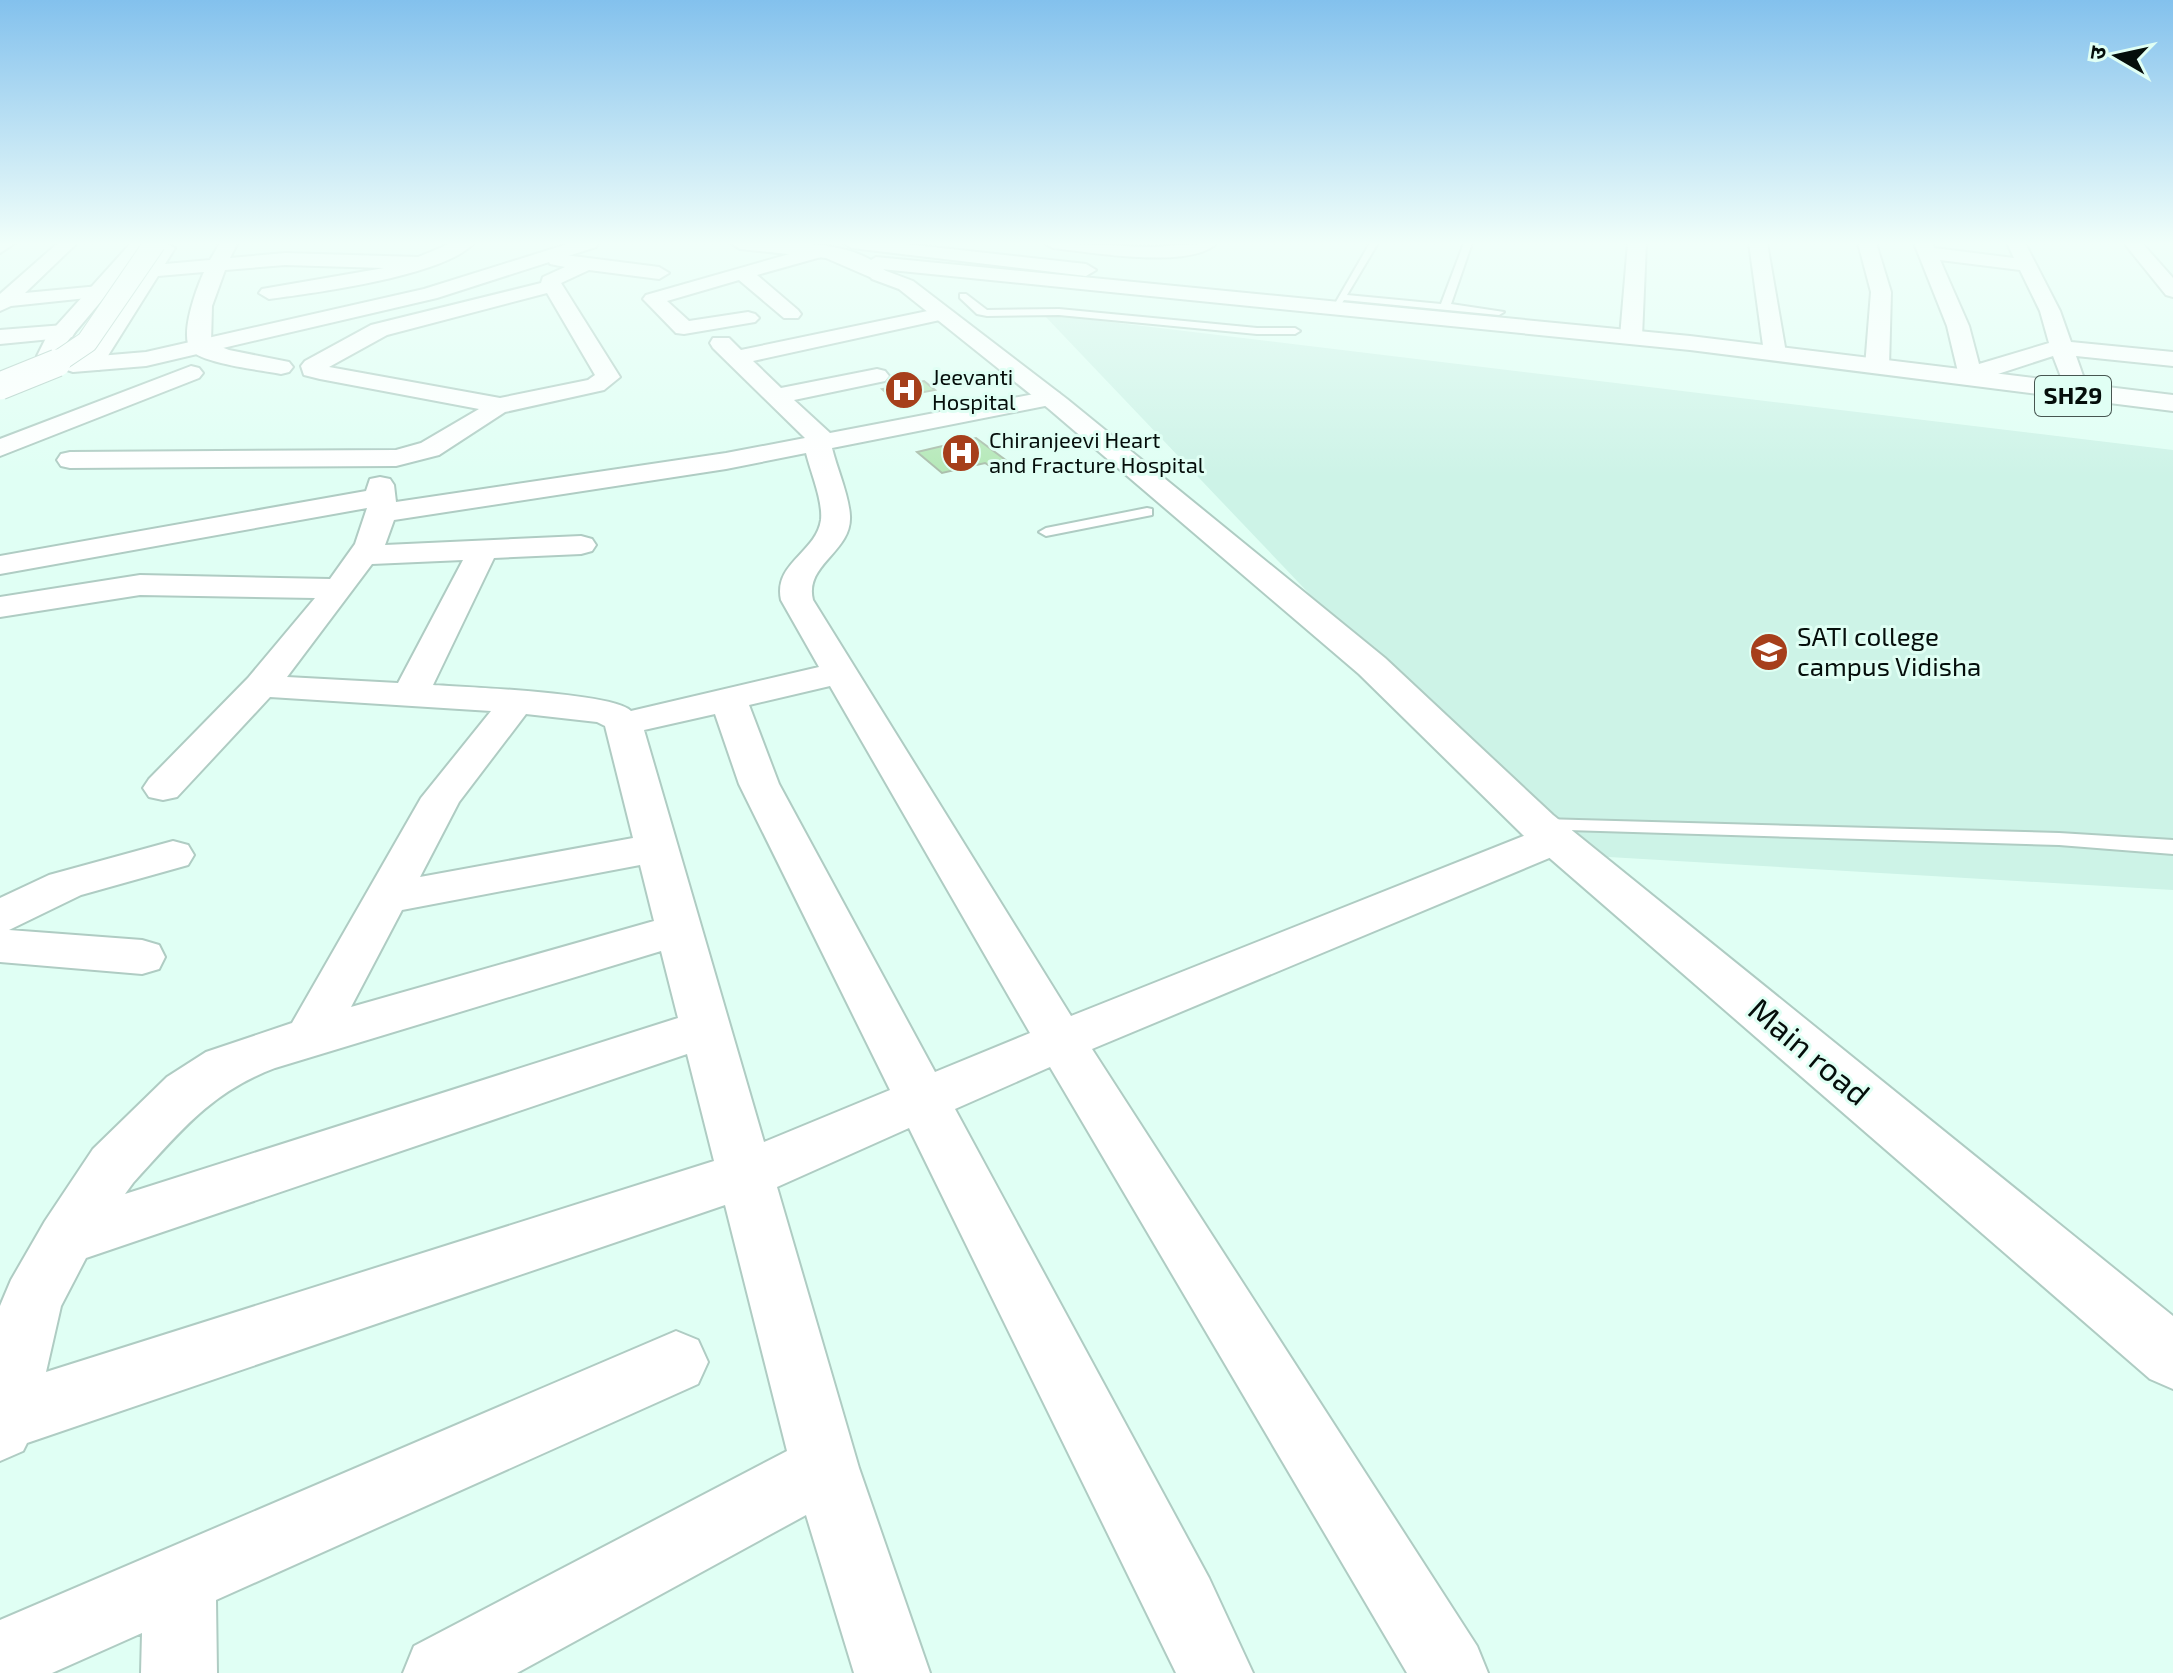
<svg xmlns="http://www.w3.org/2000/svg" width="2173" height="1673" font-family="'Exo 2','Noto Sans Devanagari',sans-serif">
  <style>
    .built { fill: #cdf3e7 }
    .building { fill: #b4e8b7; stroke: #aabeab; stroke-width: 2 }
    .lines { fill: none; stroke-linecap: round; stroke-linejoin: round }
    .lane-casing { stroke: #afccc3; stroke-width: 4 }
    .street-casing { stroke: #afccc3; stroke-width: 4 }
    .secondary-casing { stroke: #afccc3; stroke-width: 4 }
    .primary-casing { stroke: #afccc3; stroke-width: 4 }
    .lane { fill: #fff; fill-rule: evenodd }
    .street { fill: #fff; fill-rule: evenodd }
    .secondary { fill: #fff; fill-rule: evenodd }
    .primary { fill: #fff; fill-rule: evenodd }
    .secondary-bridge-far1-casing { stroke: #afccc3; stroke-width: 23; stroke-linecap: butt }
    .secondary-bridge-casing { stroke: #afccc3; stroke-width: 29; stroke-linecap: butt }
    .secondary-bridge-far1 { stroke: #fff; stroke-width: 21 }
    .secondary-bridge { stroke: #fff; stroke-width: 27 }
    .labels { text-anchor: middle; stroke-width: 6; stroke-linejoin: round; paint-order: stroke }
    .far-poi-label { font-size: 22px; fill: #050e0b; stroke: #e0fff4; text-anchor: start }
    .shield { fill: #e0fff4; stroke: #475651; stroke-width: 2 }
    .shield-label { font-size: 24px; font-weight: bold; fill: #050e0b }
    .poi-label { font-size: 26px; fill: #050e0b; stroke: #e0fff4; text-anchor: start }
    .near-street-label { font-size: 32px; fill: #050e0b; stroke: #e0fff4 }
  </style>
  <rect width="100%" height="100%" fill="#e0fff4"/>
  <!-- built -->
  <path class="built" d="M 1043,314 L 2173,450 L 2173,890 L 1557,854 Z"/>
  <!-- building -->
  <path class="building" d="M 924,381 L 935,390 L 892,398 L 882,389 Z
    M 976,438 L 1011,464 L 993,468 L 985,463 L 942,473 L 917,452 Z"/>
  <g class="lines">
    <!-- lane casing -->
    <g class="lane-casing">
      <path id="lane" d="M 1370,243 L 1378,243 L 1347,295 L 1441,304 L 1464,243 L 1472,243 L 1451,304 L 1504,312 L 1499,315 L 1344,300 L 1339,307 L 1333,307 Z
        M 960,294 L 966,294 L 987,310 L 1059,309 L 1257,328 L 1295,328 L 1300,331 L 1295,334 L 1257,334 L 1059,315 L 987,316 L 977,314 L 960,298 Z
        M 1147,508 L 1152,509 L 1152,515 L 1046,536 L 1039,532 L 1046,528 Z
        M 1542,819 L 2059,833 L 2173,840 L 2173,854 L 2059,845 L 1535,829 L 1532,825 Z"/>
    </g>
    <!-- street casing -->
    <g class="street-casing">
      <path id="street" d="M 0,243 L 15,243 L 0,253 Z
        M 58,243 L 77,243 L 25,293 L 99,286 L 109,292 L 106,296 L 11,306 L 0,311 L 0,294 Z
        M 166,243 L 175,248 L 165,264 L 210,260 L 220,243 L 237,244 L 230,258 L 285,253 L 418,257 L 452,243 L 474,243 C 444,276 315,293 269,299 L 259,293 L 262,289 L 384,268 L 285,265 L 225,270 L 212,306 L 211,343 L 229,350 L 289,362 L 293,367 L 289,372 L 281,374 C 262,370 203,364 191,350 C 179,335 197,287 204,272 L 158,276 L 99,370 L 83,370 L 79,365 L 160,244 Z
        M 843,243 L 896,243 L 1086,264 L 1096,270 L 1086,276 L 852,248 Z
        M 1044,243 L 1151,247 L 1217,243 C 1190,270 1090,252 1053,248 Z
        M 1628,243 L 1646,243 L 1642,337 L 1631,344 L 1620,337 Z
        M 1749,243 L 1767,243 L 1786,353 L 1783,358 L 1767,358 L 1764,353 Z
        M 1858,243 L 1876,243 L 1891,292 L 1889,367 L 1885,372 L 1869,372 L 1865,367 L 1871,292 Z
        M 1914,243 L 1932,243 L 1934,248 L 2014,258 L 2007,243 L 2025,243 L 2060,311 L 2071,342 L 2173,352 L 2173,366 L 2076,356 L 2088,390 L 2084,395 L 2068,395 L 2053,356 L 1970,383 L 1954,383 L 1950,378 L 1958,372 L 1947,326 ZM 1940,260 L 2020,270 L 2040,311 L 2049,343 L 1979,364 L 1969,326 Z
        M 2124,243 L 2142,243 L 2173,278 L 2173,297 L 2166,295 Z
        M 821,245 L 828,247 L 830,251 L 828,255 L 757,275 L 798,310 L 801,314 L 798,318 L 784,318 L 739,280 L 667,301 L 689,321 L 748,312 L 755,314 L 759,318 L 755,322 L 684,334 L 676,333 L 643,299 L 646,295 Z
        M 557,254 L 659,267 L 669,273 L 659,279 L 589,270 L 561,283 L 620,377 L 604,390 L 505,412 L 439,455 L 396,466 L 70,468 L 61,466 L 57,460 L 61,454 L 70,452 L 396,450 L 421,443 L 479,409 L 320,379 L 304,375 L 301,366 L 305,361 L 371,325 L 541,283 L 543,277 L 565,267 L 550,264 L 548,260 ZM 547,293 L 595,375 L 588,380 L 500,398 L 329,367 L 387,335 Z
        M 942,308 L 949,310 L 952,314 L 949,318 L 753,361 L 781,388 L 877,369 L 885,371 L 889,376 L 885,381 L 794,400 L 830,433 L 1050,391 L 1059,393 L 1062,398 L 1059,403 L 1050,405 L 832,448 C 837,469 849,495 850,516 C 852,552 804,564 813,600 L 1071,1016 L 1541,829 L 1556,825 L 1571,829 L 1577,839 L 1571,849 L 1092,1049 L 1477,1646 L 1488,1673 L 1407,1673 L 1050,1067 L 955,1109 L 1209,1578 L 1253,1673 L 1176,1673 L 909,1128 L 777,1187 L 859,1468 L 930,1673 L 854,1673 L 806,1515 L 517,1673 L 403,1673 L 414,1646 L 787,1451 L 725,1205 L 27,1443 L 23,1451 L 0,1461 L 0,1306 L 11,1280 L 45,1221 L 93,1149 L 167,1077 L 206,1052 L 292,1023 L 421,798 L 491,711 L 270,697 L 177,797 L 163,800 L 149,797 L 143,788 L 149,779 L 248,678 L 315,598 L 140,595 L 0,617 L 0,597 L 140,575 L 330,579 L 355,544 L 367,508 L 0,574 L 0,556 L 366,491 L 370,479 L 380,477 L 390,479 L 394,485 L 396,502 L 726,453 L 805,438 L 713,348 L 710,343 L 713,338 L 729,338 L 741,350 ZM 806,453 C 811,473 823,501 821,520 C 816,553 773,563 781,600 L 819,667 L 631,711 C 615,693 464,687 433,685 L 494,558 L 581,554 L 592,551 L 596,545 L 592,539 L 581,536 L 385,545 L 394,520 L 726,469 ZM 463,560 L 398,683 L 287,677 L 372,564 ZM 830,686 L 1030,1033 L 935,1072 L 779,784 L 749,705 ZM 526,714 L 597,722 L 605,726 L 633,838 L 420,877 L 459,802 ZM 715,714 L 739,784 L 890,1090 L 764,1142 L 644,730 ZM 640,865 L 654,921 L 351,1007 L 402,910 ZM 661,951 L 678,1018 L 125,1194 L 133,1183 C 179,1133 209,1093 275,1068 ZM 687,1054 L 714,1161 L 46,1372 L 61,1306 L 86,1258 Z
        M 64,325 L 72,327 L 75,332 L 72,337 L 0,344 L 0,330 Z
        M 191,366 L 199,368 L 203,373 L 199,378 L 0,456 L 0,439 Z
        M 173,841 L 188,845 L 194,855 L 188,865 L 81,895 L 9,930 L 142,940 L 159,945 L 165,957 L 159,969 L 142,974 L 0,962 L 0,898 L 49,875 Z
        M 676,1331 L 698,1340 L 708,1362 L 698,1384 L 216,1600 L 217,1673 L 141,1673 L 142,1633 L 52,1673 L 0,1673 L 0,1620 Z"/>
    </g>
    <!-- secondary casing -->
    <g class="secondary-casing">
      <path id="secondary" d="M 131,243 L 150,243 L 66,343 L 62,353 L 75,358 L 146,352 L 424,289 L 571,243 L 598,243 L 596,247 L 437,298 L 146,366 L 73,372 L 41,361 L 37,356 L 47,336 Z
        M 731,243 C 775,243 858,236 889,275 L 879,281 L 826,258 L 740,249 Z"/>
    </g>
    <!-- primary casing -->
    <g class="primary-casing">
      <path id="primary" d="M 876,257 L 1690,336 L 2173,395 L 2173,411 L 1690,350 L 881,269 L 913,281 L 1067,399 L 1385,658 L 1553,815 L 2173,1316 L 2173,1389 L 2150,1379 L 1523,835 L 1359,674 L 1049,409 L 899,289 L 872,279 L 869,275 L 878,269 L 869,267 L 866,263 Z"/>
    </g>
    <!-- lane -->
    <use href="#lane" class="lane"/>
    <!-- street -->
    <use href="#street" class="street"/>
    <!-- secondary -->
    <use href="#secondary" class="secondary"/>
    <!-- primary -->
    <use href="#primary" class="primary"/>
    <!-- secondary-bridge-far1 casing -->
    <g class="secondary-bridge-far1-casing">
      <path id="secondary-bridge-far1" d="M 53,365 L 87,342 L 155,243"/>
    </g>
    <!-- secondary-bridge casing -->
    <g class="secondary-bridge-casing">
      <path id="secondary-bridge" d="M 0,386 L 57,363"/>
    </g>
    <!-- secondary-bridge-far1 -->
    <use href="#secondary-bridge-far1" class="secondary-bridge-far1"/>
    <!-- secondary-bridge -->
    <use href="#secondary-bridge" class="secondary-bridge"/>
  </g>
  <!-- sky -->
  <linearGradient id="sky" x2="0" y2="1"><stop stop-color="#83c1ed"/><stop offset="0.51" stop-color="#f1fffa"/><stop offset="1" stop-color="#f1fffa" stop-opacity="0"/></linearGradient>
  <rect width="2173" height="477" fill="url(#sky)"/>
  <!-- icons -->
  <defs>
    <g id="hospital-disc" transform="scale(2)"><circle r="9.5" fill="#a63f1b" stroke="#e0fff4"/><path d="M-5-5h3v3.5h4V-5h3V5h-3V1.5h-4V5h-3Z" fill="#fff"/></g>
    <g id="university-disc" transform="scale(2)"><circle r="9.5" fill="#a63f1b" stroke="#e0fff4"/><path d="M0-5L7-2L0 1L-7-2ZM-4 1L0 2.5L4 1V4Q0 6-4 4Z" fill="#fff"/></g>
  </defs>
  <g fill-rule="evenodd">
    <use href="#hospital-disc" x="904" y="390"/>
    <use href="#hospital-disc" x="961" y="453"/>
    <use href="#university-disc" x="1769" y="652"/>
  </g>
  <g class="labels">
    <!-- far-poi labels -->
    <g class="far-poi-label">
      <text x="932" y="385">Jeevanti<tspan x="932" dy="25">Hospital</tspan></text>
      <text x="989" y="448">Chiranjeevi Heart<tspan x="989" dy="25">and Fracture Hospital</tspan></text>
    </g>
    <!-- shield labels -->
    <rect class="shield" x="2035" y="376" width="76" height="40" rx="6"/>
    <g class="shield-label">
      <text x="2073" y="404">SH29</text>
    </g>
    <!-- poi labels -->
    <g class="poi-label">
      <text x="1797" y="646">SATI college<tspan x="1797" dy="30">campus Vidisha</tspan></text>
    </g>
    <!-- near-street labels -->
    <g class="near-street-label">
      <text transform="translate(1809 1052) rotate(40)" y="11">Main road</text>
    </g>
  </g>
  <!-- north arrow -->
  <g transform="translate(2117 56) rotate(279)" stroke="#e0fff4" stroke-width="6" paint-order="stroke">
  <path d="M0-6L14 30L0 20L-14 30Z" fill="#050e0b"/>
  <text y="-12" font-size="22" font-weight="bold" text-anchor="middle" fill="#050e0b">उ</text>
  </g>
</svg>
